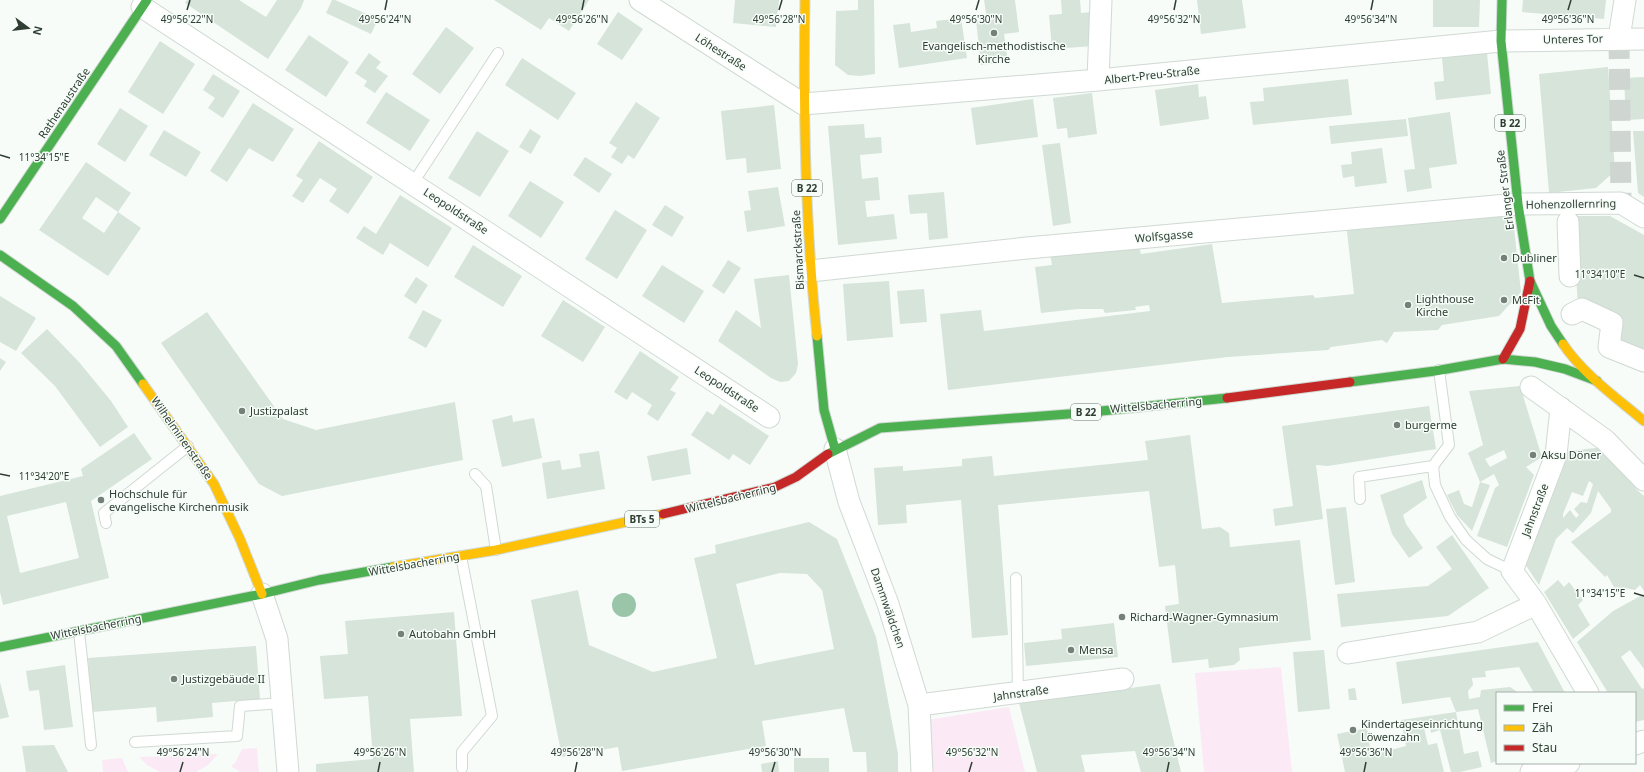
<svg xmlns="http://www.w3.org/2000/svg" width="1644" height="772" font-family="'Noto Sans',sans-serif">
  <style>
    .green { fill: #fbeaf5 }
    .water { fill: #9ac5a8 }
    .building { fill: #d6e4da; fill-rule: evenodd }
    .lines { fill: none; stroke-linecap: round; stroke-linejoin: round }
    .street-tunnel { stroke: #cfd6d1; stroke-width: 21; stroke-dasharray: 21 10; stroke-linecap: butt }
    .lane-casing { stroke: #d0d9d3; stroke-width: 12 }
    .street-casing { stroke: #d0d9d3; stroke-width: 23 }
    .fast-casing { stroke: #d0d9d3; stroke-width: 11 }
    .slow-casing { stroke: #d0d9d3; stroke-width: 11 }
    .jam-casing { stroke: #d0d9d3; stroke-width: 11 }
    .lane { stroke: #fefffe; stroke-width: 10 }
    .street { stroke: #fefffe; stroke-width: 21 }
    .fast { stroke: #4caf50; stroke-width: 9 }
    .slow { stroke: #ffc107; stroke-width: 9 }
    .jam { stroke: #c62828; stroke-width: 9 }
    .ticks { fill: none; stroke: #2f3d33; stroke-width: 1.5 }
    .poi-dot { fill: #758078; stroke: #f6fdf8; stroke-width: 1.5 }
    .labels { text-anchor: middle; stroke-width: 3; stroke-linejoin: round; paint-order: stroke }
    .shield { fill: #f6fdf8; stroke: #6b776e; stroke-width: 1 }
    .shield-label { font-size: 10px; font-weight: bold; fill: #2f3d33 }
    .street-label { font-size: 11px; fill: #2f3d33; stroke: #f6fdf8 }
    .poi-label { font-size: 11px; fill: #2f3d33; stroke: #f6fdf8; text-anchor: start }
    .ticks-label { font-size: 10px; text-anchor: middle; fill: #2f3d33; stroke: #f6fdf8; stroke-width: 3; stroke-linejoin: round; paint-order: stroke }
  </style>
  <rect width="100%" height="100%" fill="#f7fcf9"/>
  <!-- green -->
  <path class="green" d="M 1281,667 L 1292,772 L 1204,772 L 1195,673 Z
    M 1009,707 L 1025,772 L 930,772 L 927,720 Z
    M 257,748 L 259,772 L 240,772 L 231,766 L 235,763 L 242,749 Z
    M 218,754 L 208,765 L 196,772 L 160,772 L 147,765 L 139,757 Z
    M 122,758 L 128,772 L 103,772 L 102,760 Z"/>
  <!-- water -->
  <path class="water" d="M612 605a12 12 0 1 1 24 0a12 12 0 1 1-24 0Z"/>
  <!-- building -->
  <path class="building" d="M 187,0 L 239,0 L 266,17 L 277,0 L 304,0 L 301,8 L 268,59 L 185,3 Z
    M 332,0 L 335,0 L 378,19 L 371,34 L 326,13 Z
    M 494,0 L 589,0 L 569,31 L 549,18 L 541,30 Z
    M 735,0 L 779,0 L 776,27 L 733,23 Z
    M 858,0 L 874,0 L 875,74 L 860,76 L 848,75 L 835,65 L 836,11 L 858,10 Z
    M 984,0 L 1015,0 L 1019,32 L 1004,34 L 1008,62 L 981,65 L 976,21 L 987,20 Z
    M 1061,0 L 1080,0 L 1081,13 L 1091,12 L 1094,46 L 1052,49 L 1049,15 L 1062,14 Z
    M 1197,0 L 1242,0 L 1246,28 L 1201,34 Z
    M 1433,0 L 1480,0 L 1479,27 L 1433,27 Z
    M 1523,0 L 1606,0 L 1604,19 L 1522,12 Z
    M 618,12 L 643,29 L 622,60 L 597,44 Z
    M 961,18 L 967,58 L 899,68 L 893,25 L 910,23 L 911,32 L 937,28 L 936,21 Z
    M 446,27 L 474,48 L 440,94 L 412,74 Z
    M 309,35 L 349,62 L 326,97 L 285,70 Z
    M 160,41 L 195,64 L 163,114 L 128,92 Z
    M 369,53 L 381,62 L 376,68 L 388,76 L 375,93 L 364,86 L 367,81 L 355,73 Z
    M 1487,53 L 1491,94 L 1436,100 L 1434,82 L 1444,81 L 1442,58 Z
    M 522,58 L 576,93 L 558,120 L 505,85 Z
    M 1608,67 L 1615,171 L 1596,188 L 1549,193 L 1539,74 Z
    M 213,74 L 240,91 L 223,118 L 208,108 L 215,98 L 203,90 Z
    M 1644,77 L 1644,119 L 1626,120 L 1624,78 Z
    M 1348,79 L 1352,115 L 1253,125 L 1250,102 L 1264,101 L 1263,88 Z
    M 1198,84 L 1199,97 L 1206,96 L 1209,119 L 1160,126 L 1155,90 Z
    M 386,92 L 430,120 L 410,151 L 366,123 Z
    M 1092,93 L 1097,134 L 1068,138 L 1067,128 L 1057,129 L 1053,98 Z
    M 1033,99 L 1038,137 L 976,145 L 971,108 Z
    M 636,102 L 660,118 L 634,159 L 628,155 L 622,164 L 611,157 L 617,148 L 609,143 Z
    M 253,103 L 294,129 L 273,162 L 249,148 L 227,182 L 210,171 Z
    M 774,105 L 781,169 L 747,173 L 746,158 L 726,160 L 721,111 Z
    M 120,108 L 148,126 L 125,162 L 97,144 Z
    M 1450,112 L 1457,164 L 1429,168 L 1432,188 L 1407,192 L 1404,170 L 1415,169 L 1408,118 Z
    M 1406,119 L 1408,136 L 1331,144 L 1329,126 Z
    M 864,124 L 865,138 L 881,137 L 882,153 L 860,155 L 862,179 L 878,177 L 880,200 L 865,201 L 867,217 L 894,214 L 897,239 L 838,245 L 828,126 Z
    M 530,129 L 541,136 L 531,154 L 519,147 Z
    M 164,130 L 201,152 L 186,177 L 149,155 Z
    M 477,131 L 509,151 L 480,197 L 448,178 Z
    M 1633,131 L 1644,131 L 1644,197 L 1638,193 Z
    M 319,141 L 373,177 L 348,214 L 329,201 L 337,189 L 320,178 L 303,203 L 292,196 L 303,180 L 296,176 Z
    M 1060,143 L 1071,223 L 1053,226 L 1042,145 Z
    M 1382,148 L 1387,183 L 1355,187 L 1354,176 L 1343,178 L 1341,165 L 1352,164 L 1351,152 Z
    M 585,157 L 612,174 L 599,193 L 573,175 Z
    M 86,162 L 131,193 L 118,212 L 141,228 L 108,276 L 39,230 ZM 96,197 L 118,212 L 104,233 L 82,218 Z
    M 530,181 L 564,202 L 541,238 L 508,216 Z
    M 778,187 L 785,226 L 747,232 L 744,211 L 751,210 L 748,191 Z
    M 944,192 L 948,238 L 929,240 L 927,213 L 910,214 L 908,195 Z
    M 400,195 L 452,228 L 428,267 L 390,243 L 383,255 L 356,238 L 364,226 L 376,234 Z
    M 665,205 L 684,217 L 672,237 L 652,225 Z
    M 1512,209 L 1521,292 L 1499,316 L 1442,325 L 1438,330 L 1394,332 L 1387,343 L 1382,340 L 1331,347 L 1328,350 L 1228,357 L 948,390 L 940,314 L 981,310 L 984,331 L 1150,311 L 1149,305 L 1135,307 L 1136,310 L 1105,313 L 1103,309 L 1078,309 L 1041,313 L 1035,267 L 1052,265 L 1050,253 L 1138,243 L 1141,254 L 1212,244 L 1222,303 L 1313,295 L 1315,298 L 1354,294 L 1346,223 Z
    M 615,210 L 647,230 L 617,279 L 585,259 Z
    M 1571,216 L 1610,216 L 1644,235 L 1644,353 L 1614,342 L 1578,303 Z
    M 473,245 L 522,276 L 503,307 L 454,277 Z
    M 728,260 L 741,268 L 724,294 L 712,286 Z
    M 662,265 L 704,291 L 684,323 L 642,296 Z
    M 789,275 L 798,364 L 796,373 L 789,381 L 780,382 L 771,378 L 718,341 L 736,310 L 761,328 L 754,279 Z
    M 416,277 L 428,285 L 416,304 L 404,296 Z
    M 889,281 L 893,337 L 847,341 L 843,284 Z
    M 924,289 L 927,322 L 900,324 L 897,291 Z
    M 0,296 L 36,318 L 16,351 L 0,342 Z
    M 563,300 L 605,327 L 583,362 L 541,336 Z
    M 423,310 L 442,320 L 426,348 L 408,338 Z
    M 207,312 L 283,419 L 316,430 L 455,402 L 463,460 L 282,496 L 259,484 L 161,343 Z
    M 47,329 L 79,362 L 111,401 L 128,427 L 100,447 L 55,386 L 21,353 Z
    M 640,351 L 679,377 L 670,390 L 676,393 L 658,421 L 647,414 L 652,405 L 632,392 L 627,400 L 614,392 Z
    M 0,358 L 6,362 L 0,371 Z
    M 1520,386 L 1542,457 L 1526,467 L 1534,475 L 1507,547 L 1477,536 L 1495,488 L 1499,485 L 1494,474 L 1480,482 L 1468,453 L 1483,445 L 1469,391 ZM 1504,450 L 1507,458 L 1490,467 L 1485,459 Z
    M 720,404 L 769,436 L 750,465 L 733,454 L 729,460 L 691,435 L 707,411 L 713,415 Z
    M 1429,406 L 1436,449 L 1328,466 L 1316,465 L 1323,519 L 1275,526 L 1273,509 L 1293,506 L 1282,426 Z
    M 512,415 L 513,422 L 534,418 L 542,458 L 502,467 L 492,420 Z
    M 134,433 L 152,459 L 91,501 L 109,578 L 3,605 L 0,592 L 0,496 L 83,476 L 81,469 ZM 66,502 L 79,558 L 20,573 L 7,516 Z
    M 1190,435 L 1202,529 L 1220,527 L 1229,533 L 1230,547 L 1300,540 L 1311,640 L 1239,648 L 1240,660 L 1234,665 L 1209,668 L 1208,659 L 1172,663 L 1165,606 L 1179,604 L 1175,565 L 1159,567 L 1149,491 L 998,505 L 1008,635 L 972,638 L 961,500 L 906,505 L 907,523 L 878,525 L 874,468 L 903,466 L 903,471 L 962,466 L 962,459 L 992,456 L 994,476 L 1148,460 L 1145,441 Z
    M 1605,447 L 1637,490 L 1644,496 L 1644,591 L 1640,585 L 1635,590 L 1625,588 L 1618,594 L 1607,575 L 1605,577 L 1571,542 L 1611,512 L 1611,509 L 1598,491 L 1591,513 L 1573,533 L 1567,528 L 1556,539 L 1539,585 L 1525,564 L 1568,451 ZM 1589,481 L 1593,484 L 1587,503 L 1581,502 L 1574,509 L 1579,515 L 1576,518 L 1570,510 L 1563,518 L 1563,514 L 1572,492 L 1583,496 Z
    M 687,448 L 691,474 L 652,481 L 647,456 Z
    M 599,451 L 605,489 L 547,499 L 542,463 L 560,460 L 562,470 L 581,467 L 579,454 Z
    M 1422,480 L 1427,498 L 1403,515 L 1406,524 L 1423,548 L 1409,558 L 1392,534 L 1380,495 Z
    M 1480,482 L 1490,485 L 1472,531 L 1457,515 L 1447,495 L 1459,490 L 1464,504 L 1472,507 Z
    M 1346,507 L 1355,582 L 1335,585 L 1326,509 Z
    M 809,522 L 837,539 L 876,637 L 898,754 L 898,772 L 867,772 L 866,752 L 853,752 L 844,708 L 762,721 L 766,746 L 622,771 L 618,747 L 562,757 L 531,600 L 578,590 L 589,645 L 653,672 L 717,658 L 694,558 L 716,553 L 715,545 ZM 780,573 L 807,574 L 822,590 L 834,649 L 755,665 L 736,584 Z
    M 1452,535 L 1489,588 L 1448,616 L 1341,627 L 1337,594 L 1428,586 L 1452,569 L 1436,547 Z
    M 1558,580 L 1564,587 L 1569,582 L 1583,600 L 1578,605 L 1590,625 L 1573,639 L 1544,592 Z
    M 1644,594 L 1644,669 L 1630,650 L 1621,657 L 1642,689 L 1644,688 L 1644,720 L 1635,722 L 1635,693 L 1608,693 L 1577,642 L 1613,611 Z
    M 454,612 L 462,716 L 410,719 L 414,772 L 316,772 L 316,764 L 373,759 L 368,696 L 324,699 L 320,656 L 348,654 L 345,621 Z
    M 1114,623 L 1118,657 L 1026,666 L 1024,643 L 1062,639 L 1061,629 Z
    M 1538,642 L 1565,693 L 1534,693 L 1519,667 L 1485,671 L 1486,677 L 1472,678 L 1473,685 L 1468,691 L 1469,699 L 1480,697 L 1481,690 L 1510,687 L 1516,691 L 1516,693 L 1497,693 L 1497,761 L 1491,763 L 1478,709 L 1456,712 L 1450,697 L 1402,704 L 1396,662 Z
    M 256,646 L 260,699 L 212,703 L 213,717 L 157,722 L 156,707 L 92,712 L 88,658 Z
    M 1324,650 L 1330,709 L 1298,712 L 1293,652 Z
    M 65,665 L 73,727 L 44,730 L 39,690 L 29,691 L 26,671 Z
    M 0,682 L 9,717 L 0,719 Z
    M 1160,684 L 1181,772 L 1141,772 L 1135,751 L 1081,755 L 1085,772 L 1037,772 L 1019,703 Z
    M 1355,688 L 1357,700 L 1349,700 L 1348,689 Z
    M 1456,712 L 1464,754 L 1478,751 L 1482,767 L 1460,772 L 1451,772 L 1440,730 L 1431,733 L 1430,727 L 1424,728 L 1428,745 L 1437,743 L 1444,772 L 1345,772 L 1337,734 L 1367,728 L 1371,755 L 1406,746 L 1401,720 Z
    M 54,745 L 68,772 L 26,772 L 22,746 Z
    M 794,758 L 829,758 L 829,772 L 794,772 Z
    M 778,761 L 779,772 L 762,772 L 761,764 Z"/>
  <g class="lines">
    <!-- street-tunnel -->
    <path class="street-tunnel" d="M 1619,38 L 1621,203"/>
    <!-- lane casing -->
    <g class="lane-casing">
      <path id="lane" d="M 413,183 L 498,53
        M 1433,466 L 1449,445 L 1439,370
        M 475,474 L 486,486 L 496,550
        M 1360,499 L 1359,477 L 1433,466 L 1435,485 L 1450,517 L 1466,540 L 1487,559 L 1512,571
        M 106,523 L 104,513 L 188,446
        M 461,556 L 492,716 L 462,752 L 462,768
        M 1016,578 L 1018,693
        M 79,631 L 91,745
        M 135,742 L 237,736 L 240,706 L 283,703"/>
    </g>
    <!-- street casing -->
    <g class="street-casing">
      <path id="street" d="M 640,0 L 803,104 L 1098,80 L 1501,41 L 1644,39
        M 142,7 L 769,417
        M 1619,38 L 1625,0
        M 1098,80 L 1101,0
        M 1568,222 L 1570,276
        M 810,271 L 1027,248 L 1518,204 L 1621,203 L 1644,217
        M 1572,314 L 1582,309 L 1612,323 L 1609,347 L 1644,361
        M 1531,387 L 1605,440 L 1644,480
        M 1561,408 L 1556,455 L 1512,571 L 1536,604 L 1588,693
        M 835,449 L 849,502 L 888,604 L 919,705 L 922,772
        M 262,594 L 277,639 L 288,772
        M 1348,653 L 1478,632 L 1536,604
        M 919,705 L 1123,679
        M 1635,744 L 1644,741
        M 1531,772 L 1569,763"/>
    </g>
    <!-- fast casing -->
    <g class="fast-casing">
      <path id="fast" d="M 1502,0 L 1501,41 L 1518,204 L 1530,281 L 1551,326 L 1563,344
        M 0,219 L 147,0
        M 0,255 L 73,306 L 116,346 L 143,384
        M 817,336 L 824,410 L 835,449
        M 1350,382 L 1435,371 L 1503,359 L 1535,362 L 1565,369 L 1597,381
        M 828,454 L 880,428 L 1082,413 L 1227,398
        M 0,647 L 262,594 L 319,580 L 393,567"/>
    </g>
    <!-- slow casing -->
    <g class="slow-casing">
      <path id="slow" d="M 805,0 C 803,113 805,224 817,336
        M 1563,344 C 1583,374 1617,398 1644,421
        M 143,384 L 214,484 L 240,539 L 262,594
        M 393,567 L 496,550 L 663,514"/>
    </g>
    <!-- jam casing -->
    <g class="jam-casing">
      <path id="jam" d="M 1503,359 L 1520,329 L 1530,281
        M 1227,398 L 1350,382
        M 663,514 L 775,487 L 796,477 L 828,454"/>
    </g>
    <!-- lane -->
    <use href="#lane" class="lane"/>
    <!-- street -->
    <use href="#street" class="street"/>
    <!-- fast -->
    <use href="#fast" class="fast"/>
    <!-- slow -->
    <use href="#slow" class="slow"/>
    <!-- jam -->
    <use href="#jam" class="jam"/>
  </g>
  <!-- ticks -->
  <path class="ticks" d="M 187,10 L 190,0M 385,10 L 387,0M 582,10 L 584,0M 779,10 L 782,0M 976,10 L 979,0M 1174,10 L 1176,0M 1371,10 L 1373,0M 1568,10 L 1571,0M 0,155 L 10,158M 1634,275 L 1644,278M 0,474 L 10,476M 1634,593 L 1644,596M 180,772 L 183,762M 378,772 L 380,762M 575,772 L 577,762M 772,772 L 775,762M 969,772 L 972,762M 1167,772 L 1169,762M 1364,772 L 1366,762"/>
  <!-- markers -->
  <g class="poi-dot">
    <circle cx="994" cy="33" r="4"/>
    <circle cx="1504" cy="258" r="4"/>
    <circle cx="1504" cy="300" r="4"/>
    <circle cx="1408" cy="305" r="4"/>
    <circle cx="242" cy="411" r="4"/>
    <circle cx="1397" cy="425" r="4"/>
    <circle cx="1533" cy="455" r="4"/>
    <circle cx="101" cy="500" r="4"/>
    <circle cx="1122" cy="617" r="4"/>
    <circle cx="401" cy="634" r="4"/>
    <circle cx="1071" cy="650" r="4"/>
    <circle cx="174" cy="679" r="4"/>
    <circle cx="1353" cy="730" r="4"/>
  </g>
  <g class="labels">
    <!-- shield labels -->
    <g class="shield">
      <rect x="1495" y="115" width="30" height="16" rx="3"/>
      <rect x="792" y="180" width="30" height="16" rx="3"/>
      <rect x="1071" y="404" width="30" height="16" rx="3"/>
      <rect x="625" y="511" width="34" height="16" rx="3"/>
    </g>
    <g class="shield-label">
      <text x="1510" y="127">B 22</text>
      <text x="807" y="192">B 22</text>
      <text x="1086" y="416">B 22</text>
      <text x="642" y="523">BTs 5</text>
    </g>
    <!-- street labels -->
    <g class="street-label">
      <text transform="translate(1573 39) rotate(-1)" y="4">Unteres Tor</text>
      <text transform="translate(721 52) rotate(33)" y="4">Löhestraße</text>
      <text transform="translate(1152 75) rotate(-6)" y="4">Albert-Preu-Straße</text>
      <text transform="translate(64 103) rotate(-56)" y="4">Rathenaustraße</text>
      <text transform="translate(1505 190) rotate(-97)" y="4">Erlanger Straße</text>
      <text transform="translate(1571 204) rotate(-1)" y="4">Hohenzollernring</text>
      <text transform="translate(456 211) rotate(33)" y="4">Leopoldstraße</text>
      <text transform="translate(1164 236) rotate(-5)" y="4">Wolfsgasse</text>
      <text transform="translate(798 250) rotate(-93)" y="4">Bismarckstraße</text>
      <text transform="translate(727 389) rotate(33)" y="4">Leopoldstraße</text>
      <text transform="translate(1156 405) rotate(-5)" y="4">Wittelsbacherring</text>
      <text transform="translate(182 438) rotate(55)" y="4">Wilhelminenstraße</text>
      <text transform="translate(731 498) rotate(-14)" y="4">Wittelsbacherring</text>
      <text transform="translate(1535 510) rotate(-69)" y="4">Jahnstraße</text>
      <text transform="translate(414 564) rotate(-10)" y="4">Wittelsbacherring</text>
      <text transform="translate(888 608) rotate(71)" y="4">Dammwäldchen</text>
      <text transform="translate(96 627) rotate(-11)" y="4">Wittelsbacherring</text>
      <text transform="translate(1021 693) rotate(-8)" y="4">Jahnstraße</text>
    </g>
    <!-- poi labels -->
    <g class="poi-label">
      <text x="994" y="50" text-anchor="middle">Evangelisch-methodistische<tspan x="994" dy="13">Kirche</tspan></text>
      <text x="1512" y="262">Dubliner</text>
      <text x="1416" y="303">Lighthouse<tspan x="1416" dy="13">Kirche</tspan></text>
      <text x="1512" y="304">McFit</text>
      <text x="250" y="415">Justizpalast</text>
      <text x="1405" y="429">burgerme</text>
      <text x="1541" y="459">Aksu Döner</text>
      <text x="109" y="498">Hochschule für<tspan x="109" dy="13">evangelische Kirchenmusik</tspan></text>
      <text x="1130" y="621">Richard-Wagner-Gymnasium</text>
      <text x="409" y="638">Autobahn GmbH</text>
      <text x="1079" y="654">Mensa</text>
      <text x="182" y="683">Justizgebäude II</text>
      <text x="1361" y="728">Kindertageseinrichtung<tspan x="1361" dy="13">Löwenzahn</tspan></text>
    </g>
  </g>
  <g class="ticks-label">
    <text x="187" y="23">49°56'22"N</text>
    <text x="385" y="23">49°56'24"N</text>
    <text x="582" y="23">49°56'26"N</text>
    <text x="779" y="23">49°56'28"N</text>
    <text x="976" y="23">49°56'30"N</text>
    <text x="1174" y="23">49°56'32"N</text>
    <text x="1371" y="23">49°56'34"N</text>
    <text x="1568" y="23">49°56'36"N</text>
    <text x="44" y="161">11°34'15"E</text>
    <text x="1600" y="278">11°34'10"E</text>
    <text x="44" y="480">11°34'20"E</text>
    <text x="1600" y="597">11°34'15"E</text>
    <text x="183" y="756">49°56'24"N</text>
    <text x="380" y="756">49°56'26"N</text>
    <text x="577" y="756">49°56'28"N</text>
    <text x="775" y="756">49°56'30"N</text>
    <text x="972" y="756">49°56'32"N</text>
    <text x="1169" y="756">49°56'34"N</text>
    <text x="1366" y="756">49°56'36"N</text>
  </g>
  <!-- legend -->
  <rect x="1496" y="692" width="140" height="72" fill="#f6fdf8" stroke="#a6b0a9"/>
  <rect x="1504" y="705" width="20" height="6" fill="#4caf50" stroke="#a6b0a9"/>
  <text x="1532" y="712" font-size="12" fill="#2f3d33">Frei</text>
  <rect x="1504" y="725" width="20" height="6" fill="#ffc107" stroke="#a6b0a9"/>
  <text x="1532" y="732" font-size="12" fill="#2f3d33">Zäh</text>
  <rect x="1504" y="745" width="20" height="6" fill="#c62828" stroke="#a6b0a9"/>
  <text x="1532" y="752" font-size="12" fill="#2f3d33">Stau</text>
  <!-- north arrow -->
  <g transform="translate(28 28) rotate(105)" stroke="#f6fdf8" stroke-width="3" paint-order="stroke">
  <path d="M0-3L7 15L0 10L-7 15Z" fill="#2f3d33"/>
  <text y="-6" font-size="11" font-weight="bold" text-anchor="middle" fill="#2f3d33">N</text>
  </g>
</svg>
